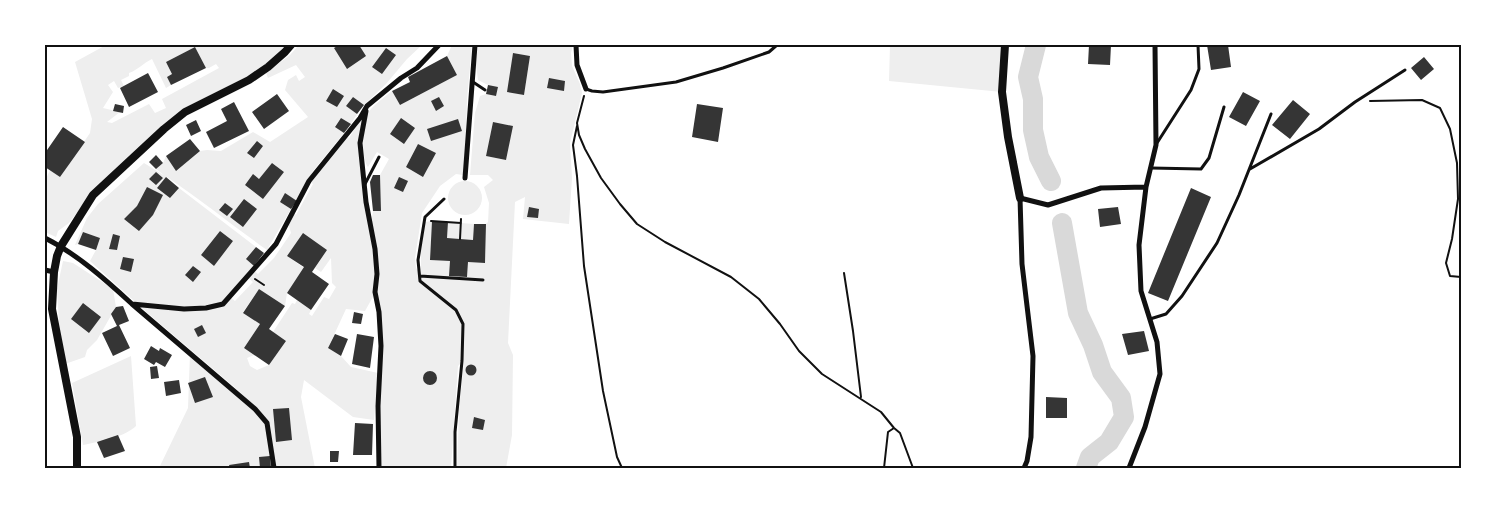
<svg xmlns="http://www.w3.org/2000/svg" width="1506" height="513" font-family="'Exo 2',sans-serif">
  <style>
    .green { fill: #eee; fill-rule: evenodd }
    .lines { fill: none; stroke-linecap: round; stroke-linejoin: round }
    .river { stroke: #d9d9d9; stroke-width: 20 }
    .building { fill: #353535 }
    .path { stroke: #111; stroke-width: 2 }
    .service { stroke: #111; stroke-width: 3 }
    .minor { stroke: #111; stroke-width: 5 }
    .tertiary { stroke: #111; stroke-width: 8 }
    .neatline { fill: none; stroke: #111; stroke-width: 2 }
  </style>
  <rect width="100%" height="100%" fill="#fff"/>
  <!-- green -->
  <path class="green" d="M 106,45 L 286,46 L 282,52 L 247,78 L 183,110 L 91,194 L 69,223 L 58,231 L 56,237 L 45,232 L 45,181 L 50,170 L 60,177 L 90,133 L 92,119 L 75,62 ZM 195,47 L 206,68 L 209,68 L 216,64 L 219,68 L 162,99 L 166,108 L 155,113 L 149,104 L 112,123 L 107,122 L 120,112 L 103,108 L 113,92 L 108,85 L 114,81 L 118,88 L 124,86 L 121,80 L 129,76 L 129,73 C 138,70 143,63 152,59 L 166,88 L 171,85 L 167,77 L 172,74 L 166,62 Z
    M 299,45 L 422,45 L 407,59 L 386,84 L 364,105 L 353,97 L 346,106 L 357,114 L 351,124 L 341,118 L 335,126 L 344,133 L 313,171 L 297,201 L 285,194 L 280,202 L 291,209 L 267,250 C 233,226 201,200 167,177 L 158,187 L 170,198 L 179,188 L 256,247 L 247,259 L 254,266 L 224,300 L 229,296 L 235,301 L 253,282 L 247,277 L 253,270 L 258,274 L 274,258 L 291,233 L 288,222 L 293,212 L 296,215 L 313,184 L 309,181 L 346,135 L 349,138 L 361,119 L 363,120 L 358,146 L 371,223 L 373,211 L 381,211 L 380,175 L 389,159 L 377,152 L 368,167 C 361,159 362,121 368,113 C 373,105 385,97 392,91 L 400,105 L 457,75 L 447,56 L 452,45 L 472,45 L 467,99 L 466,143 L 463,175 L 456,174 L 440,186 L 422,213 L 415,258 L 416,268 L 421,273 L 421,251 L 425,222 L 432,221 L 430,260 L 450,261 L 450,276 L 467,277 L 468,262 L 485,263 L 486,224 L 488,222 L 489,203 L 484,187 L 493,180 L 488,175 L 470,175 L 475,113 L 480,96 L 486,94 L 496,96 L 498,88 L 488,85 L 478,80 L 476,65 L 478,45 L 573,45 L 571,53 L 572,66 L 580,84 L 582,93 L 570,143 L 572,178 L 569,224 L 523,219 L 525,197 L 515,202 L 508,343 L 513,355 L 512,435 L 506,468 L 457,468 L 459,410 L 464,360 L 458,366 L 451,468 L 379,468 L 381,346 L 375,293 L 365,311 L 346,309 L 328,348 L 341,356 L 351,367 L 378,373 L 374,420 L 353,417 L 304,380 L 301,397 L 315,468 L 159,468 L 188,408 L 190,353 L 246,397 L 144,310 L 90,261 L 96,250 L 100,238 L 83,232 L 78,244 L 75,245 L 87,218 L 98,204 L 144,163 L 165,176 L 156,169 L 163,163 L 166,156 L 176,170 L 200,151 L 207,150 L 221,151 L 253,132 L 270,142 L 308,117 L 285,90 L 288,80 L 296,75 L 299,81 L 305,77 L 296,65 L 268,78 L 266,73 L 290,55 ZM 513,53 L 530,56 L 524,95 L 508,92 ZM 493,122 L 512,126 L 506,160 L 486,156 ZM 418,144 L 436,153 L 406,167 ZM 272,163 L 284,172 L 263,199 L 245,185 L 253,175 L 259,179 ZM 220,231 L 233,241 L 214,266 L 201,255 ZM 303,234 L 327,250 L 315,268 L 321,272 L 331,258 L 332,283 L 336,287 L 329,299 L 324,297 L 312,316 L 309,314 L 311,310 L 297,300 L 295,304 L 292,303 L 273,332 L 286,341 L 269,365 L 257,370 L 250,366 L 247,358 L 254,355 L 244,348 L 260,324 L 243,312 L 259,289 L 285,306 L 287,293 L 304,268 L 287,256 Z
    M 890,45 L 1005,45 L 1002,92 L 889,81 Z
    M448 198a17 17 0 1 1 34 0a17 17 0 1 1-34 0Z
    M 448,222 L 474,224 L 473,240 L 447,238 Z
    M 63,261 L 73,263 L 113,289 L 116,307 L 97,340 L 87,350 L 85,357 L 65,364 L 59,323 L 57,289 Z
    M 131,356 L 136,426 C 125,437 98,442 83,445 L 72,383 Z"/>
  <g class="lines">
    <!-- river -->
    <path class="river" d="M 1036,45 L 1028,77 L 1033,99 L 1033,130 L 1039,157 L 1051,181
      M 1062,223 L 1078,313 L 1093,345 L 1102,372 L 1121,398 L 1124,417 L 1109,442 L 1090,457 L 1086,468"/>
  </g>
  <!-- building -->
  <path class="building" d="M 339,45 L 359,45 L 366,56 L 347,69 L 334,48 Z
    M 1089,45 L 1111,45 L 1110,65 L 1088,64 Z
    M 1207,45 L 1228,45 L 1231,67 L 1211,70 Z
    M 195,47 L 206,68 L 171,85 L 167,77 L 172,74 L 166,62 Z
    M 386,48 L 396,55 L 382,74 L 372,67 Z
    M 513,53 L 530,56 L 524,95 L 507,92 Z
    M 447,56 L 457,75 L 400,105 L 392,91 L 410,82 L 408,77 Z
    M 1424,57 L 1434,69 L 1421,80 L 1411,68 Z
    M 148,73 L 158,92 L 129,107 L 120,88 Z
    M 549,78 L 565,81 L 564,91 L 547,88 Z
    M 488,85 L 498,87 L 496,96 L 486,94 Z
    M 333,89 L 344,96 L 337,107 L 326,101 Z
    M 1243,92 L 1260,101 L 1246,126 L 1229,117 Z
    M 277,94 L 289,111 L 264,129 L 252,112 Z
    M 353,97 L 364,105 L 357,114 L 346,106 Z
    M 439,97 L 444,106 L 436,111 L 431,101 Z
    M 1293,100 L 1310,114 L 1290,139 L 1272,125 Z
    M 234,102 L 249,131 L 214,148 L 206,132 L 227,121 L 221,109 Z
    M 115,104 L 124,106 L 123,113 L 113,111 Z
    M 697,104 L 723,108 L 718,142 L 692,137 Z
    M 341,118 L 351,124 L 344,133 L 335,127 Z
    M 401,118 L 415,128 L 404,144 L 390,134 Z
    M 458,119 L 462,131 L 431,141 L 427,129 Z
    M 196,120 L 201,131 L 191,136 L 186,125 Z
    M 493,122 L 513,126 L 506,160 L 486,156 Z
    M 63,127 L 85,142 L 60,177 L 45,167 L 45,153 Z
    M 190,139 L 200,151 L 176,171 L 166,156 Z
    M 257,141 L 263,146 L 254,158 L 247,153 Z
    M 418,144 L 436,153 L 423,177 L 406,167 Z
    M 156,155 L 163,163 L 156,169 L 149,162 Z
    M 272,163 L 284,172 L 263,199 L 245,185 L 253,174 L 259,179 Z
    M 156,172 L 163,178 L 156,185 L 149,179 Z
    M 373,175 L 380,175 L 381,211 L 373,211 L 370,182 Z
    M 166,177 L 179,188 L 170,198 L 157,188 Z
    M 399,177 L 408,181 L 403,192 L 394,188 Z
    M 147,187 L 163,195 L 153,215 L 139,231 L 124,219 L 137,206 Z
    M 1191,188 L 1211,197 L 1168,301 L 1148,293 Z
    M 285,193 L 297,201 L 291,209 L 280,202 Z
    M 244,199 L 257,209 L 243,227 L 230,217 Z
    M 225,203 L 233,209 L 227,216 L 219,210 Z
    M 529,207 L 539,209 L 538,218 L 527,217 Z
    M 1118,207 L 1121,224 L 1100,227 L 1098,209 Z
    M 432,221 L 448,222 L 447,238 L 473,240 L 474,224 L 486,224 L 485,263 L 468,262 L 467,277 L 449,276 L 450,261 L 430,260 Z
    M 220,231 L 233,241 L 214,266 L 201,255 Z
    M 83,232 L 100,238 L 96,250 L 78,244 Z
    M 303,233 L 327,250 L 312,272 L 329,284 L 311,310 L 287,293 L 304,267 L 287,256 Z
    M 113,234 L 120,236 L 117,250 L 109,249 Z
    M 256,247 L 264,253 L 254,266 L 246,259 Z
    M 123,257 L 134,259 L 131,272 L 120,269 Z
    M 193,266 L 201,272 L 193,282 L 185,275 Z
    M 259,289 L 285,306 L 269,329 L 286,341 L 269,365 L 244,348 L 260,324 L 243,313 Z
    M 83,303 L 101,317 L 89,333 L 71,319 Z
    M 123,306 L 129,321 L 119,325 L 130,348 L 113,356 L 102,333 L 117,326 L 111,314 L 116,307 Z
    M 354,312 L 363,314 L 361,324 L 352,323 Z
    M 202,325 L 206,333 L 198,337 L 194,329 Z
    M 1144,331 L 1149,351 L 1128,355 L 1122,334 Z
    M 335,334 L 348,339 L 341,356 L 328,348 Z
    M 357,334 L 374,337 L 370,368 L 352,364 Z
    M 151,346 L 159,351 L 160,348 L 172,355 L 165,367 L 156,362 L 154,365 L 144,359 Z
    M465.5 370a5.5 5.5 0 1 1 11 0a5.5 5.5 0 1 1-11 0Z
    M 157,366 L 159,378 L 151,379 L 150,367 Z
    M423 378a7 7 0 1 1 14 0a7 7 0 1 1-14 0Z
    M 205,377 L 213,397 L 195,403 L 188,383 Z
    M 179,380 L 181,393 L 166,396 L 164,382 Z
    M 1046,397 L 1067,398 L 1067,418 L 1046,418 Z
    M 289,408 L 292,440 L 276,442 L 273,409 Z
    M 474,417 L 485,420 L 483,430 L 472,428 Z
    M 355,423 L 373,424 L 372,455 L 353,455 Z
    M 118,435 L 125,451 L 104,458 L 97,442 Z
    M 330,451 L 339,451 L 338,462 L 330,462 Z
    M 270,456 L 271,468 L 260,468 L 259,457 Z
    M 249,462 L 250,468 L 230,468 L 229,465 Z"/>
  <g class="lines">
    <!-- path -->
    <path class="path" d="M 584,96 L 577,123 L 579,135 L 585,149 L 601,178 L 620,204 L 637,224 L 665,242 L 731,277 L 759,299 L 780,324 L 799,351 L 822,374 L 881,412 L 894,428 L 900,433 L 913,468
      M 1370,101 L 1422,100 L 1440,108 L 1450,129 L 1457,163 L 1458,199 L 1452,239 L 1446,263 L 1450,276 L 1461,277
      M 577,126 L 573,145 L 577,176 L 584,266 L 603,391 L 617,457 L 622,468
      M 431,221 L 461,223
      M 460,239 L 461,219
      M 844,273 L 853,331 L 861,397
      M 255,279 L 264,285
      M 884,468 L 888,432 L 894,428"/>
    <!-- service -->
    <path class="service" d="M 473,82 L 485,90
      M 586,89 L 592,91 L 603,92 L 676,82 L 723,68 L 769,52 L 777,45
      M 1157,143 L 1191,90 L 1199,69 L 1198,45
      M 1151,168 L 1201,169 L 1209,158 L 1224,107
      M 1250,169 L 1319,129 L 1355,102 L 1405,70
      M 365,184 L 379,157
      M 444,199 L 425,217 L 418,260 L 420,281 L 456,310 L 463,324 L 462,361 L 455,432 L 455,468
      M 420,276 L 483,280
      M 1150,319 L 1166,314 L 1182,296 L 1217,243 L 1239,195 L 1271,114"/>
    <!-- minor -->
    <path class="minor" d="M 576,45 L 577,65 L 586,89
      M 366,111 L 360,143 L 366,202 L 375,249 L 377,274 L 375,292 L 379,312 L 381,346 L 378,406 L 379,468
      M 465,178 L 475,45
      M 45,238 C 77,254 106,280 132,304 L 255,409 L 267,423 L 274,468
      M 45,270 L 54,272
      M 132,304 L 184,309 L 206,308 L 223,304 L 276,244 L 309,181 L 360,118 L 367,106 L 401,78 L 417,68 L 439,45
      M 1024,468 L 1027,461 L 1031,437 L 1033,356 L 1022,264 L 1020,198 L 1048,205 L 1101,188 L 1146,187
      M 1129,468 L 1145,427 L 1160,374 L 1157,342 L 1141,291 L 1139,245 L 1146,187 L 1156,145 L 1155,45"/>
    <!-- tertiary -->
    <path class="tertiary" d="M 1005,45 L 1002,92 L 1008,137 L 1020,198
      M 77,468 L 77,437 L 52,309 L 54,272 L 57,256 L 61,246 L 93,195 L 164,129 L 185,112 L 249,80 L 268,67 L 285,52 L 291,45"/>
  </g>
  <!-- border -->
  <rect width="1506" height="513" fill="none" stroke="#ffffff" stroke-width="92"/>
  <rect x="46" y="46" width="1414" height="421" class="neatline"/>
</svg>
